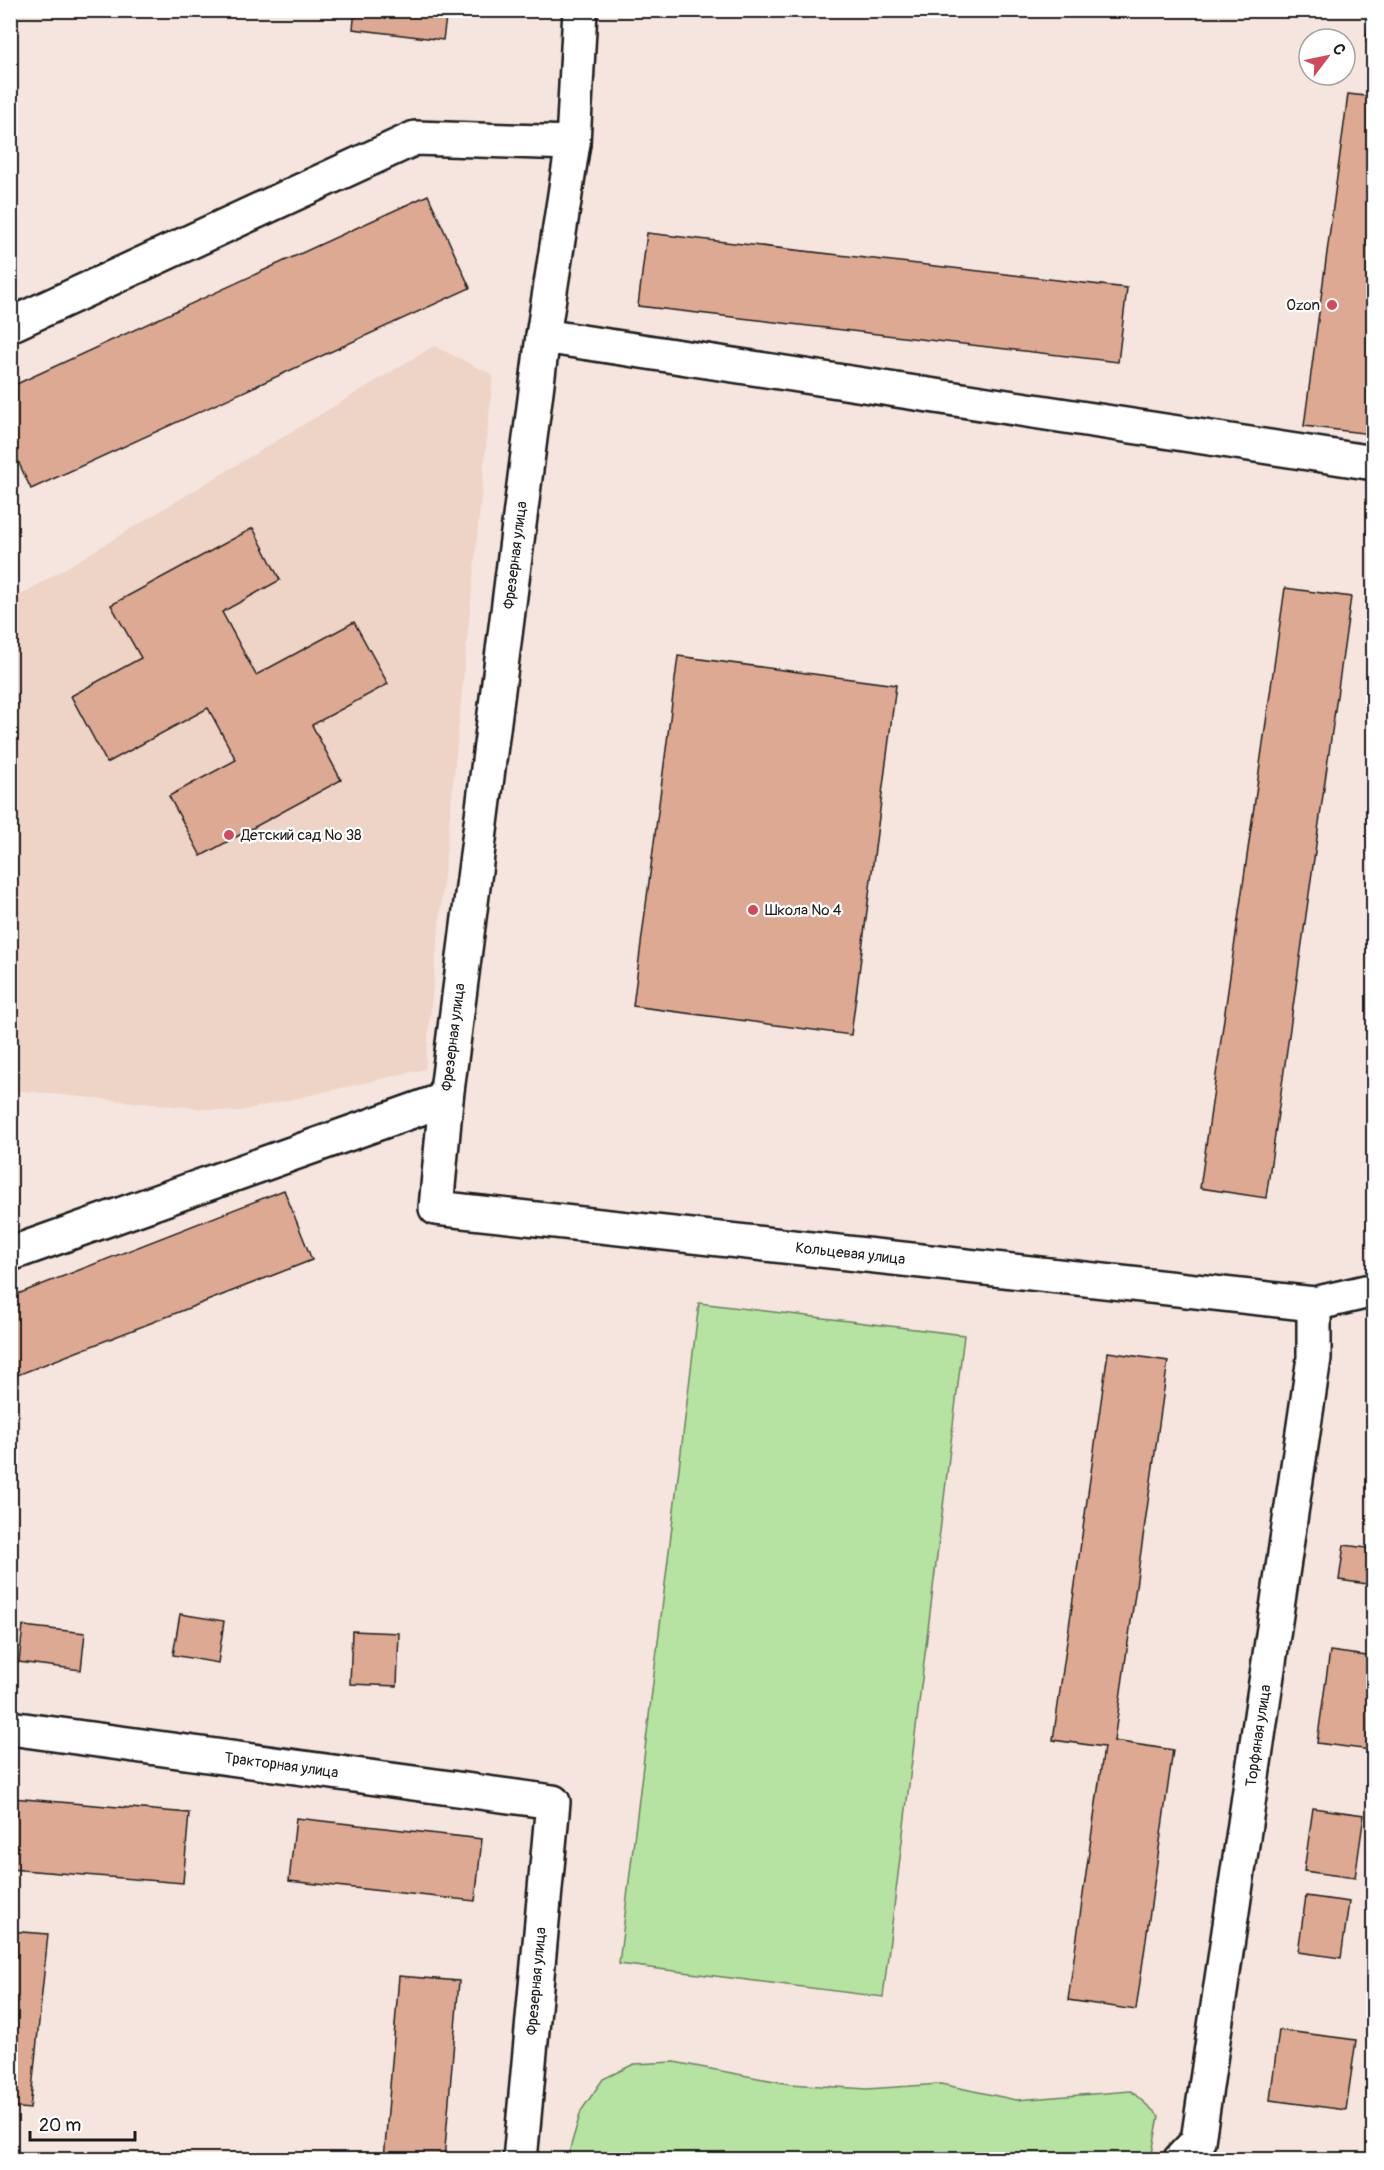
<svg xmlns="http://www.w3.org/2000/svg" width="1384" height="2170" font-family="Pangolin,sans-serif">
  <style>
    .built { fill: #eed3c7 }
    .green { fill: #b6e3a1; stroke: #69805e; stroke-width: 1.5 }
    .building { fill: #dda992; stroke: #1c1c1c; stroke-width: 1.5 }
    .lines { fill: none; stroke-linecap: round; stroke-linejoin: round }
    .minor-casing { stroke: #1c1c1c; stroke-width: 38 }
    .minor { stroke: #fff; stroke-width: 33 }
    .poi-dot { fill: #d1495b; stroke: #fff; stroke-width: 2 }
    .labels { text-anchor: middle; stroke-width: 4.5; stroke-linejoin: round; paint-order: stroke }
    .poi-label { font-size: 15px; fill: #1c1c1c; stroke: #fff; text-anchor: start }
    .street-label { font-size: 15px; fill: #1c1c1c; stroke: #fff }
  </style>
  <rect width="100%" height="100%" fill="#f5e5de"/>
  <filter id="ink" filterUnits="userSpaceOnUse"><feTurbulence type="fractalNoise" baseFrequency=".0167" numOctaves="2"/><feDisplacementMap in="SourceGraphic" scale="12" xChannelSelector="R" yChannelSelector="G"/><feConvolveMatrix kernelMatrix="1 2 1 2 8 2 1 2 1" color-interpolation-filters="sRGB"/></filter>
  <g filter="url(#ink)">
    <!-- built -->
    <path class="built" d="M 434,346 L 493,375 L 425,1069 L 236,1112 L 11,1090 L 11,601 Z"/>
    <!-- green -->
    <path class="green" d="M 699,1303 L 964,1335 L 883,1997 L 619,1964 Z
      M 674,2062 L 790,2084 L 867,2089 L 941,2084 L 1016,2100 L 1131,2091 L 1159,2116 L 1151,2159 L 567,2159 L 581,2111 L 603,2079 L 634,2064 Z"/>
    <!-- building -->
    <path class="building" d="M 355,10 L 447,10 L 443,40 L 353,29 Z
      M 1370,10 L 1374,10 L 1374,43 L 1366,42 Z
      M 1348,94 L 1374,97 L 1374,418 L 1371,434 L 1304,426 Z
      M 428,195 L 470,288 L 31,489 L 10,444 L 10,387 Z
      M 647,233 L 1127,288 L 1118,362 L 638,306 Z
      M 253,528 L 280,580 L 222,612 L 256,675 L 354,622 L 388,684 L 312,725 L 341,780 L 201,856 L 169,796 L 236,760 L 208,708 L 107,763 L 71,696 L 141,658 L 111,605 Z
      M 1285,588 L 1351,597 L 1266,1198 L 1200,1188 Z
      M 678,656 L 896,685 L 851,1035 L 633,1006 Z
      M 284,1190 L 312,1260 L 10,1378 L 10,1297 Z
      M 1108,1352 L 1168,1361 L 1114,1741 L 1173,1750 L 1136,2010 L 1068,2000 L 1104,1747 L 1053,1740 Z
      M 1344,1545 L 1374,1549 L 1374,1585 L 1339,1580 Z
      M 180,1614 L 224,1621 L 218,1663 L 173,1655 Z
      M 23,1626 L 85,1633 L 81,1670 L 19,1662 Z
      M 352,1631 L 399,1633 L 397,1686 L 350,1684 Z
      M 1330,1651 L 1374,1657 L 1374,1725 L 1370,1750 L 1317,1743 Z
      M 12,1798 L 189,1813 L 183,1883 L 10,1869 Z
      M 1313,1808 L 1364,1815 L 1355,1878 L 1304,1871 Z
      M 296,1818 L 482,1839 L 475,1901 L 289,1881 Z
      M 1306,1896 L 1349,1902 L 1341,1958 L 1298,1952 Z
      M 10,1931 L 48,1934 L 30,2109 L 10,2107 Z
      M 399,1976 L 459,1981 L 444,2160 L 384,2160 Z
      M 1279,2030 L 1356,2040 L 1346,2110 L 1270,2100 Z"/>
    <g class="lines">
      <!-- minor casing -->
      <g class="minor-casing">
        <g id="minor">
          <path id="s1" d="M 580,10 L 573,143 L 543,336 L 446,1099 L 436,1208 L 1314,1304 L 1374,1290"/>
          <path d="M 10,325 L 415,138 L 573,143"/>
          <path d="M 543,336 L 1374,463"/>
          <path d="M 10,1254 L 446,1099"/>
          <path id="s2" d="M 10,1728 L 553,1802 L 520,2160"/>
          <path id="s3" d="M 1180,2160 L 1198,2141 L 1314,1358 L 1314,1304"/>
        </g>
      </g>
      <!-- minor -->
      <use href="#minor" class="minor"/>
    </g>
  </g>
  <!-- markers -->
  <g class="poi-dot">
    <circle cx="1332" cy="305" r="6"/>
    <circle cx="229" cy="835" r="6"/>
    <circle cx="753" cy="910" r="6"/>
  </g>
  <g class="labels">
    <!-- poi labels -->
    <g class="poi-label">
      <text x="1320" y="310" text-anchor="end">Ozon</text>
      <text x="241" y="840">Детский сад № 38</text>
      <text x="765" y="915">Школа № 4</text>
    </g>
    <!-- street labels -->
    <g class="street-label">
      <text transform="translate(515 555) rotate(-83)" y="5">Фрезерная улица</text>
      <text transform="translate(453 1037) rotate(-83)" y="5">Фрезерная улица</text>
      <text dy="5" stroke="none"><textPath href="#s1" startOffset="1624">Кольцевая улица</textPath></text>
      <text dy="5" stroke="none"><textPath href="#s3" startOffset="436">Торфяная улица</textPath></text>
      <text dy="5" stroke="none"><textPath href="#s2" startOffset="274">Тракторная улица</textPath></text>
      <text transform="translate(536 1981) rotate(-85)" y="5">Фрезерная улица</text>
    </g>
  </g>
  <!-- margin -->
  <rect width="1384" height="2170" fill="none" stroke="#fff" stroke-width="36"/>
  <rect x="18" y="18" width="1348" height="2134" fill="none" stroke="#1c1c1c" stroke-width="2" filter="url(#ink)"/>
  <!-- north arrow -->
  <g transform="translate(1327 57) rotate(58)"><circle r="28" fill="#ffffff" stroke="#a4a4a4" stroke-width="1.5"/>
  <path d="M0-4.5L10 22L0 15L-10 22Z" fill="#d1495b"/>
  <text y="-9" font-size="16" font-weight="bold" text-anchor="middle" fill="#1c1c1c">С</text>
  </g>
  <!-- scale -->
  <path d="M30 2131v9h105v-9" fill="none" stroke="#1c1c1c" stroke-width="3"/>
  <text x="39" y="2131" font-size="18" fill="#1c1c1c" stroke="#ffffff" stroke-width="4.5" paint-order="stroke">20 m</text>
</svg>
